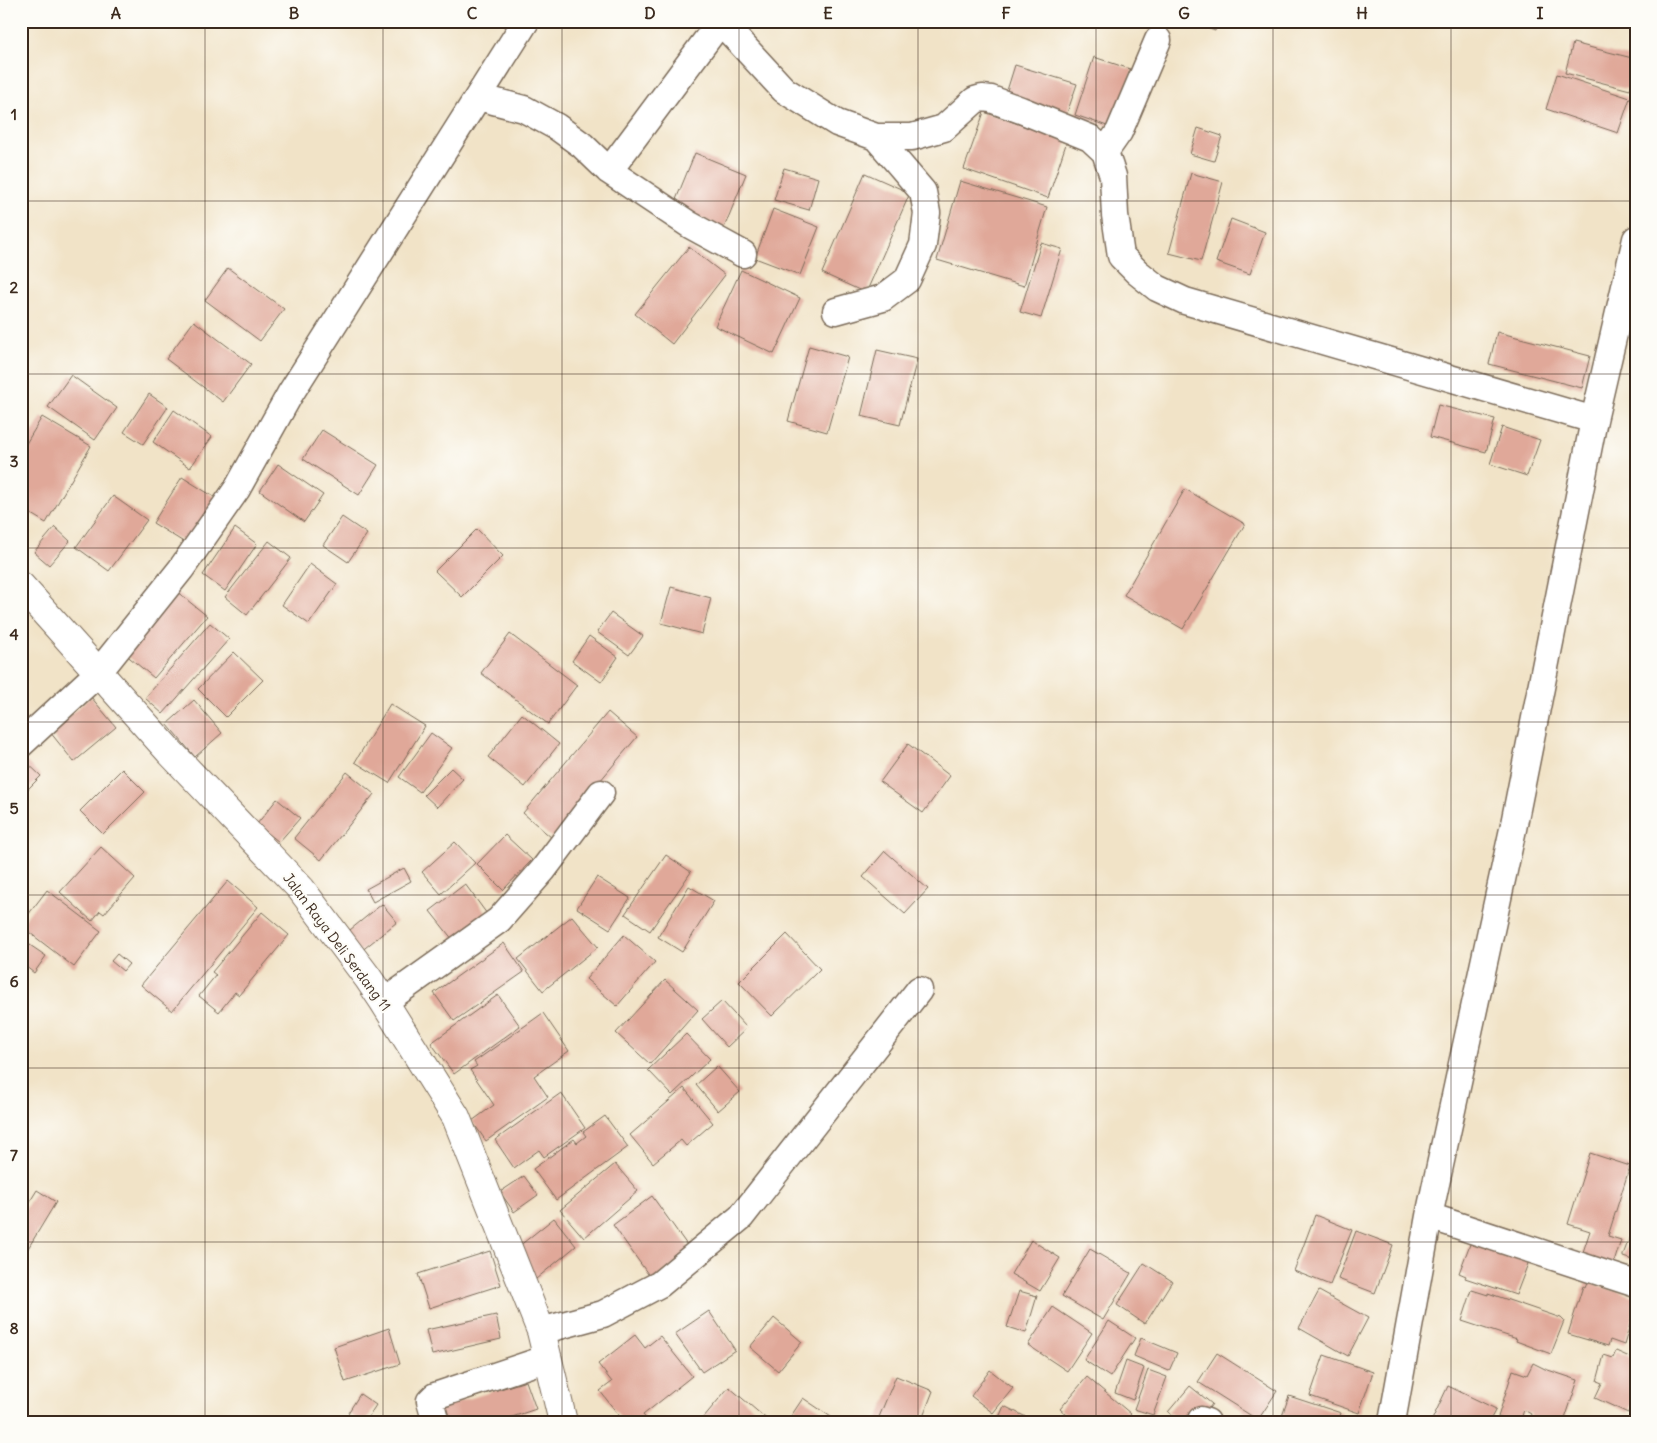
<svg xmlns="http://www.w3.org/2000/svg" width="1657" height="1443" font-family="Delius,sans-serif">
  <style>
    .building { fill: #e0a899 }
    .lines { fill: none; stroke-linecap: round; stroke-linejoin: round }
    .minor-casing { stroke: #7b6b59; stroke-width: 29 }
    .tertiary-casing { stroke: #7b6b59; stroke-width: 30 }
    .minor { stroke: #fff; stroke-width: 26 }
    .tertiary { stroke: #fff; stroke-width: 28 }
    .grid { fill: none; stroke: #3b2a1e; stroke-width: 1; stroke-opacity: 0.55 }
    .labels { text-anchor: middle; stroke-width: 4.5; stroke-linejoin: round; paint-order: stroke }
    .street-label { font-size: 14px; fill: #3b2a1e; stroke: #fdfcf7 }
    .neatline { fill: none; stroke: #3b2a1e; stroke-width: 2 }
    .grid-label { font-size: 16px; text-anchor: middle; font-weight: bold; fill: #3b2a1e }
  </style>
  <rect width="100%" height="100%" fill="#fdfcf7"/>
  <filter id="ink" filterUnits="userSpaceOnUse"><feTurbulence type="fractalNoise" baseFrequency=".02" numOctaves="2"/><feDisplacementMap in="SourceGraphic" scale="10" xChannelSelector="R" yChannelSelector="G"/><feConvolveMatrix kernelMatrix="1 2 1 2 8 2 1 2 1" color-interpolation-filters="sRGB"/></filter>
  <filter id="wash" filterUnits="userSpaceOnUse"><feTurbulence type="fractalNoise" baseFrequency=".0096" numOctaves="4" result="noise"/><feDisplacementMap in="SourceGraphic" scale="20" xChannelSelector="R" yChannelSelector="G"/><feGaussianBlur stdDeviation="1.12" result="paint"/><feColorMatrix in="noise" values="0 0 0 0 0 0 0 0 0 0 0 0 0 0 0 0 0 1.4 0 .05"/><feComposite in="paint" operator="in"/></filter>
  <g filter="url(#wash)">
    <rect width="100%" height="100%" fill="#f1e3c7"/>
    <g id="blocks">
      <!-- building -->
      <path class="building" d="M 1187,21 L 1218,21 L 1215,31 Z
        M 1573,43 L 1636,59 L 1636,69 L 1630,90 L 1565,73 Z
        M 1094,57 L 1133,70 L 1113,128 L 1075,115 Z
        M 1015,65 L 1077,84 L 1066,116 L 1005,97 Z
        M 1557,74 L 1630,98 L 1618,133 L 1546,109 Z
        M 984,112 L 1067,141 L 1048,198 L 964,169 Z
        M 1198,128 L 1222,136 L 1214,161 L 1190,154 Z
        M 695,153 L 746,174 L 724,228 L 673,207 Z
        M 784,168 L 818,178 L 809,210 L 774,200 Z
        M 865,173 L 910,193 L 866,293 L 822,273 Z
        M 1191,173 L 1223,182 L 1201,261 L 1169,253 Z
        M 960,181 L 1047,207 L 1024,286 L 937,260 Z
        M 773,209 L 819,227 L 800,275 L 755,258 Z
        M 1231,219 L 1265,232 L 1250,274 L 1216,262 Z
        M 1041,243 L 1062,249 L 1041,318 L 1020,312 Z
        M 689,247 L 725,275 L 672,344 L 635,314 Z
        M 228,268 L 284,309 L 260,341 L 205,300 Z
        M 741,270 L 800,298 L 774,354 L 715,326 Z
        M 194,321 L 251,364 L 223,402 L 166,359 Z
        M 1497,332 L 1590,356 L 1582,388 L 1489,364 Z
        M 809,346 L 848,357 L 827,432 L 788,421 Z
        M 877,350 L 917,359 L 900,425 L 861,416 Z
        M 71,375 L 117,408 L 95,440 L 48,407 Z
        M 149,394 L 168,407 L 143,444 L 124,432 Z
        M 1438,405 L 1495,419 L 1486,452 L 1430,437 Z
        M 174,410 L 212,437 L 190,468 L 153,442 Z
        M 42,417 L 91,446 L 46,523 L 21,508 L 21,452 Z
        M 1502,427 L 1540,440 L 1527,476 L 1490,464 Z
        M 322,430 L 378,465 L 359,495 L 303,459 Z
        M 278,464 L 323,495 L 304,522 L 260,491 Z
        M 182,477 L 219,500 L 190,546 L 153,523 Z
        M 1185,489 L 1245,524 L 1183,629 L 1124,595 Z
        M 113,496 L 147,520 L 109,571 L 76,547 Z
        M 342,517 L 367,534 L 348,562 L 323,545 Z
        M 55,527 L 70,541 L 49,565 L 34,552 Z
        M 235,528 L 257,544 L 225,591 L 203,575 Z
        M 477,529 L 503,556 L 462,597 L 435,571 Z
        M 269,541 L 291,558 L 247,615 L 225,597 Z
        M 310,564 L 337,584 L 309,624 L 282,605 Z
        M 671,587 L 711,598 L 702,634 L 661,623 Z
        M 176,591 L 207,616 L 154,678 L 124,653 Z
        M 611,613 L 643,636 L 629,655 L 597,632 Z
        M 210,623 L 229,639 L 163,714 L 145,698 Z
        M 510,634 L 577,685 L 548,724 L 481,673 Z
        M 589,636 L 618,657 L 601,682 L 572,661 Z
        M 234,652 L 263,680 L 226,717 L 198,689 Z
        M 91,697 L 116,727 L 74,762 L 50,732 Z
        M 194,700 L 222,733 L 195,757 L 167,724 Z
        M 390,704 L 425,726 L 389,783 L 355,762 Z
        M 608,712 L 637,737 L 552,838 L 523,813 Z
        M 522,714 L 559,744 L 525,787 L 488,757 Z
        M 431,733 L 452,748 L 420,792 L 399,777 Z
        M 908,744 L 950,776 L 923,813 L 880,782 Z
        M 21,757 L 41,776 L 21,796 Z
        M 451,768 L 463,779 L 437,807 L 424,795 Z
        M 122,769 L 145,792 L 103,834 L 80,811 Z
        M 347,772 L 374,794 L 321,860 L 294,838 Z
        M 277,799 L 300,818 L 279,842 L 257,824 Z
        M 505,835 L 532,860 L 503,890 L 477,864 Z
        M 455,842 L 475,863 L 441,894 L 422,872 Z
        M 101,847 L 135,878 L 104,914 L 100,911 L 92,921 L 60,892 Z
        M 885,851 L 928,889 L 905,914 L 863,877 Z
        M 666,855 L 691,872 L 650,931 L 625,914 Z
        M 404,868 L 411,881 L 373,902 L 366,889 Z
        M 597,877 L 630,898 L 610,929 L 577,908 Z
        M 228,881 L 258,907 L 172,1011 L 141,985 Z
        M 465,884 L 487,914 L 453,940 L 430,911 Z
        M 689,886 L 714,901 L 682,952 L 658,937 Z
        M 47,890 L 101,931 L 74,967 L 21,926 L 21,924 Z
        M 382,904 L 397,922 L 360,952 L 345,934 Z
        M 262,912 L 289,935 L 239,995 L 235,992 L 219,1012 L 199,996 L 216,975 L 212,972 Z
        M 572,916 L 598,947 L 543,991 L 518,959 Z
        M 787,934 L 820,969 L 772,1016 L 739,982 Z
        M 624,935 L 655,962 L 617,1006 L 586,979 Z
        M 21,939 L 46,956 L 34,973 L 25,966 L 21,972 Z
        M 504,943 L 524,972 L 454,1021 L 434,993 Z
        M 117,954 L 129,964 L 123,971 L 111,961 Z
        M 665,980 L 698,1010 L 650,1064 L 616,1033 Z
        M 498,995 L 520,1026 L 454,1074 L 431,1043 Z
        M 722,1001 L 747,1028 L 727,1047 L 702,1019 Z
        M 543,1013 L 569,1051 L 534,1076 L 548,1097 L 486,1141 L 472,1121 L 494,1105 L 470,1070 L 477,1066 L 474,1062 Z
        M 686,1034 L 710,1059 L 672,1095 L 648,1070 Z
        M 717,1066 L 740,1092 L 718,1111 L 696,1085 Z
        M 684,1088 L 713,1123 L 686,1146 L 681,1140 L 653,1163 L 630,1135 Z
        M 561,1093 L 585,1128 L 544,1157 L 539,1150 L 514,1168 L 495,1140 Z
        M 605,1116 L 628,1147 L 556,1200 L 533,1169 L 574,1139 L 577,1143 L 586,1136 L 583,1132 Z
        M 1590,1153 L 1630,1166 L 1608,1236 L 1621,1240 L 1612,1269 L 1581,1258 L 1590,1231 L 1568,1224 Z
        M 615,1164 L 638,1191 L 584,1238 L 560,1210 Z
        M 524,1176 L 538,1195 L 514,1212 L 500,1192 Z
        M 37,1190 L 56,1202 L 24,1255 L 21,1254 L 21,1216 Z
        M 652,1196 L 692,1252 L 653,1281 L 613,1225 Z
        M 1315,1215 L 1352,1230 L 1330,1285 L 1294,1271 Z
        M 554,1218 L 576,1246 L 536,1279 L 513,1251 Z
        M 1636,1220 L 1636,1261 L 1623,1257 L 1623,1255 Z
        M 1356,1231 L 1393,1245 L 1375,1293 L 1338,1279 Z
        M 1472,1239 L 1529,1261 L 1516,1295 L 1465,1278 L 1466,1276 L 1459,1273 Z
        M 1031,1240 L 1060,1258 L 1040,1291 L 1011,1274 Z
        M 1090,1249 L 1131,1273 L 1103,1320 L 1062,1296 Z
        M 490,1251 L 501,1285 L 429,1308 L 418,1274 Z
        M 1144,1263 L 1172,1281 L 1145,1324 L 1117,1305 Z
        M 1587,1282 L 1636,1297 L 1636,1305 L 1624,1345 L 1610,1340 L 1608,1346 L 1568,1334 L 1583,1286 L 1585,1287 Z
        M 1472,1290 L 1488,1295 L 1488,1293 L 1561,1318 L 1564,1321 L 1551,1354 L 1516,1341 L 1517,1339 L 1462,1321 Z
        M 1019,1291 L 1037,1296 L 1026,1333 L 1007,1327 Z
        M 1319,1291 L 1368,1318 L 1348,1356 L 1299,1328 Z
        M 1053,1307 L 1092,1333 L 1067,1371 L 1028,1345 Z
        M 709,1311 L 735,1350 L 702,1372 L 675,1334 Z
        M 496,1315 L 501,1339 L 432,1355 L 426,1330 Z
        M 774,1318 L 802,1342 L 778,1371 L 750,1347 Z
        M 1109,1321 L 1135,1338 L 1110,1377 L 1084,1360 Z
        M 389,1328 L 400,1364 L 345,1382 L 334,1347 Z
        M 635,1335 L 645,1348 L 660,1336 L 692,1376 L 643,1415 L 649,1422 L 624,1422 L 600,1391 L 612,1382 L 598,1364 Z
        M 1141,1338 L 1177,1353 L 1169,1371 L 1134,1356 Z
        M 1616,1351 L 1636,1360 L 1636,1394 L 1628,1413 L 1595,1398 L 1602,1383 L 1597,1381 L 1604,1355 L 1613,1358 Z
        M 1217,1353 L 1277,1391 L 1258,1420 L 1198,1382 Z
        M 1324,1355 L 1373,1372 L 1359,1413 L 1310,1396 Z
        M 1126,1361 L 1144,1368 L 1133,1400 L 1115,1393 Z
        M 1533,1363 L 1545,1369 L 1578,1380 L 1564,1422 L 1528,1422 L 1531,1414 L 1524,1410 L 1520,1422 L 1511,1422 L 1498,1417 L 1513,1370 L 1527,1375 Z
        M 990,1370 L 1013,1388 L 993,1413 L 971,1396 Z
        M 1148,1370 L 1167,1377 L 1153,1415 L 1134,1409 Z
        M 896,1376 L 933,1391 L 921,1422 L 877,1422 Z
        M 1087,1377 L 1131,1414 L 1124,1422 L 1075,1422 L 1060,1409 Z
        M 526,1381 L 536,1409 L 497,1422 L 440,1422 L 436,1409 Z
        M 1190,1386 L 1212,1404 L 1199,1422 L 1180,1422 L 1168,1412 Z
        M 1448,1386 L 1496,1409 L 1489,1422 L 1431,1422 Z
        M 729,1387 L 770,1422 L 707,1422 L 703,1418 Z
        M 360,1394 L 376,1405 L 365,1422 L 362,1422 L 348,1413 Z
        M 1289,1396 L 1341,1413 L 1338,1422 L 1280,1422 Z
        M 803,1398 L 834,1419 L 832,1422 L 787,1422 Z
        M 1004,1406 L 1036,1422 L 997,1422 Z"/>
    </g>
  </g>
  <g filter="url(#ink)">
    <use href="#blocks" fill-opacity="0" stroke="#7b6b59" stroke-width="1"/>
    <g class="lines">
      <!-- minor casing -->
      <g class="minor-casing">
        <path id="minor" d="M 720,21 L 784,90 L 837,123 L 876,137 L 912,137 L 944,128 L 975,100 L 982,98 L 991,99 L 1021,110 L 1090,138 L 1105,152 L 1113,176 L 1115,215 L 1121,256 L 1137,272 L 1157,288 L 1185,301 L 1594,420
          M 478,97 L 524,109 L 557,127 L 582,145 L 609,171 L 690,225 L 743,254
          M 1105,152 L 1119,132 L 1158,40
          M 609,171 L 720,22
          M 836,311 L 883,298 L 907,280 L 923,245 L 927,213 L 923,192 L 876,137
          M 21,744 L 98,673 L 181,569 L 237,489 L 290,394 L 526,21
          M 384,1002 L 499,920 L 543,870 L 601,793
          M 1429,1216 L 1636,1284
          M 541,1331 L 603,1314 L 660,1284 L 741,1217 L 919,990
          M 1201,1420 L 1207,1422
          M 436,1422 L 430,1401 L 435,1396 L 548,1358
          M 1392,1422 L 1429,1216 L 1513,829 L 1594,420 L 1636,239"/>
      </g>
      <!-- tertiary casing -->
      <g class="tertiary-casing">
        <path id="tertiary" d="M 21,586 L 169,751 L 301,889 L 368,978 L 384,1002 L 456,1117 L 541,1331 L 563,1422"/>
      </g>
      <!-- minor -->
      <use href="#minor" class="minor"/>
      <!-- tertiary -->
      <use href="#tertiary" class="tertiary"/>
    </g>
  </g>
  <!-- grid -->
  <path class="grid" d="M 205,21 L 205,1422M 383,21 L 383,1422M 562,21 L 562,1422M 739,21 L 739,1422M 918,21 L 918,1422M 1096,21 L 1096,1422M 1273,21 L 1273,1422M 1451,21 L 1451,1422M 21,201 L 1636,201M 21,374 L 1636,374M 21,548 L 1636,548M 21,722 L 1636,722M 21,895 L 1636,895M 21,1068 L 1636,1068M 21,1242 L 1636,1242"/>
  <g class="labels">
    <!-- street labels -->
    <g class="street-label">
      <text transform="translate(337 942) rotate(53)" y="5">Jalan Raya Deli Serdang 11</text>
    </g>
  </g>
  <!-- margin -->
  <rect width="1657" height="1443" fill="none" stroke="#fdfcf7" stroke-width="55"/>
  <rect x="28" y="28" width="1602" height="1388" class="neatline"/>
  <g class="grid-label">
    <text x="116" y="19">A</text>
    <text x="294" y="19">B</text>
    <text x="472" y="19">C</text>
    <text x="650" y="19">D</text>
    <text x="828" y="19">E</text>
    <text x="1006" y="19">F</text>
    <text x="1184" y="19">G</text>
    <text x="1362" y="19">H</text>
    <text x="1540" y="19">I</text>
    <text x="14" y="120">1</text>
    <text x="14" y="293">2</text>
    <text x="14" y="467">3</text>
    <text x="14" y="640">4</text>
    <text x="14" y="814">5</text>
    <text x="14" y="987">6</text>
    <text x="14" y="1161">7</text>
    <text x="14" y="1334">8</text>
  </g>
</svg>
